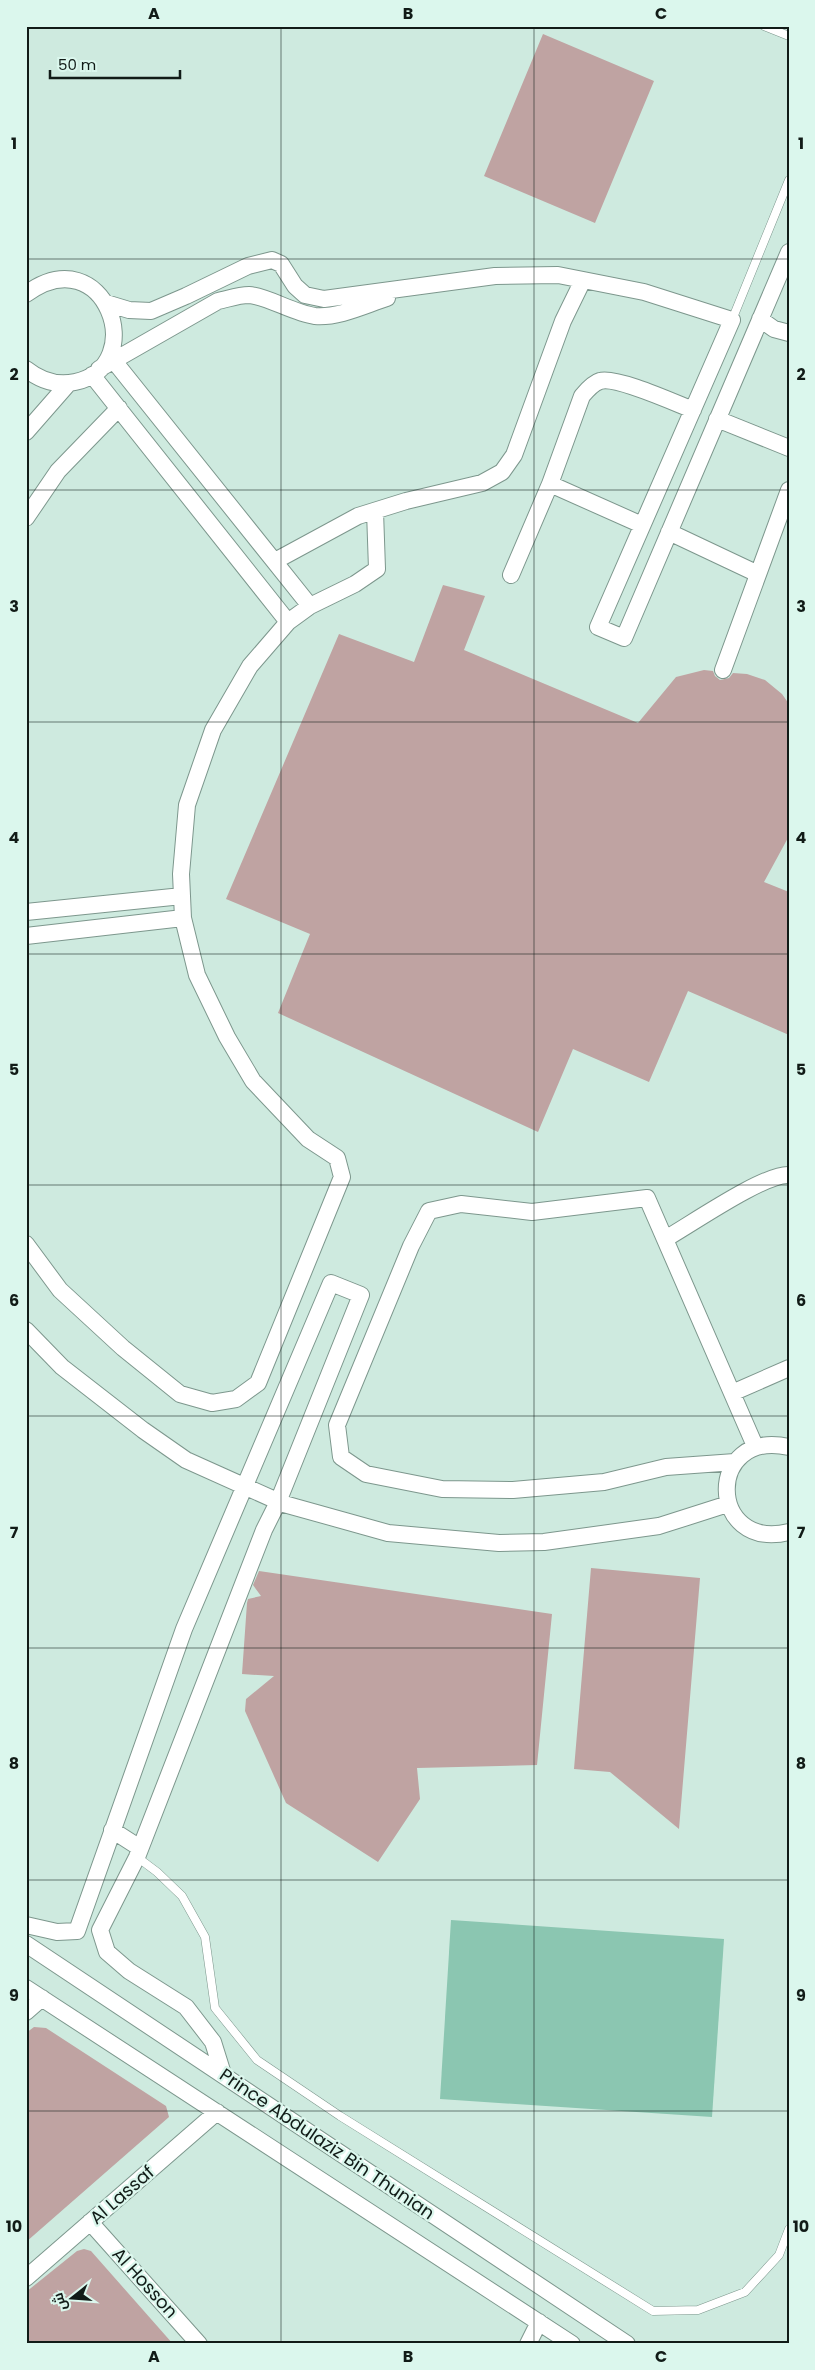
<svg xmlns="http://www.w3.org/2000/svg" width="815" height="2370" font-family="Poppins,Cairo,sans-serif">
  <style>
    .green { fill: #8bc6b1 }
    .building { fill: #bfa3a2 }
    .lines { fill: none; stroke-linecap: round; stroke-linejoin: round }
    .lane-casing { stroke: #7d978d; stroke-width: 9 }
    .street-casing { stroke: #7d978d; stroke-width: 18 }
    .lane { stroke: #fff; stroke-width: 8 }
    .street { stroke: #fff; stroke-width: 16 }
    .grid { fill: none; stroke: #111b17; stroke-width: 1; stroke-opacity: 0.55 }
    .labels { text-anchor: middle; stroke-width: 4.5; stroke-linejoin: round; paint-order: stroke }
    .street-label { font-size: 18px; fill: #111b17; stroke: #dbf7ed }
    .neatline { fill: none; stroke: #111b17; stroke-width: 2 }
    .grid-label { font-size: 16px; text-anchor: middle; font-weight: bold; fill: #111b17 }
  </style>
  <rect width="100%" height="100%" fill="#ceeadf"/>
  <!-- green -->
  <path class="green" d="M 451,1920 L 724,1939 L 712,2117 L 440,2099 Z"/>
  <!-- building -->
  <path class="building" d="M 543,34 L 654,81 L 595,223 L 484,176 Z
    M 443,585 L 485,596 L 464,650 L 638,723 L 676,677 L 704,670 L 713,671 L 715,676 L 720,680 L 729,678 L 733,673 L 747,674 L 765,680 L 782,694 L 789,704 L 789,836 L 764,882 L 789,892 L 789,1035 L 688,991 L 649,1082 L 573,1049 L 538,1132 L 278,1013 L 310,934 L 226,899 L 339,634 L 414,662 Z
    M 591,1568 L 700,1578 L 679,1829 L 610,1772 L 574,1769 Z
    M 259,1571 L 552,1614 L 537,1765 L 417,1768 L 420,1799 L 378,1862 L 286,1803 L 245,1711 L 246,1699 L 274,1676 L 242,1674 L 247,1603 L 248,1599 L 261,1596 L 253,1585 Z
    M 34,2027 L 46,2028 L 166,2106 L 169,2117 L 26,2242 L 26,2033 Z
    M 84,2249 L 91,2251 L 173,2344 L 26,2344 L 26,2292 L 77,2251 Z"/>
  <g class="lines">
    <!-- lane casing -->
    <g class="lane-casing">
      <path id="lane" d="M 764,26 L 789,36
        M 732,320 L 789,180
        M 137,1857 L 157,1872 L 182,1896 L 205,1937 L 215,2008 L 257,2060 L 340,2116 L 653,2311 L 698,2310 L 745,2292 L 779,2255 L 789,2229"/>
    </g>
    <!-- street casing -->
    <g class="street-casing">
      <path id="street" d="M 26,294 C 105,236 151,366 75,382 C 57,386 41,381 26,369
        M 106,303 L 129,310 L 151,311 L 186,296 L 248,266 L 272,260 L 281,264 L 295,286 L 305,295 L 324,299 L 495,276 L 558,275 L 644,292 L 732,320 L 598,627 L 624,638 L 789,252
        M 760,319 L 774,329 L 789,333
        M 114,361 L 310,606
        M 99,369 L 218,301 C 228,299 238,295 249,295 C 267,296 293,313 315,316 C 339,318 365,305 387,298
        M 92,375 L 288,622
        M 717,419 L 789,448
        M 26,432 L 68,384
        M 550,484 L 582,396 C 587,390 593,383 600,381 C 616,376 675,403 693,410
        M 26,518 L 58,471 L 119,408
        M 669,532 L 758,574
        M 275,561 L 358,516 L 406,501 L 482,483 L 502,472 L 514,455 L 563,321 L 583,280
        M 511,575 L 550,484 L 642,525
        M 723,670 L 789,490
        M 26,912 L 182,896
        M 26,936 L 183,918
        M 665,1239 C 690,1225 765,1173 789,1175
        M 26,1244 L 60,1290 L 123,1348 L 180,1394 L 212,1403 L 236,1399 L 258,1383 L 342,1177 L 337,1158 L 308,1139 L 253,1081 L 227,1037 L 197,975 L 183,918 L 181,874 L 187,805 L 213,730 L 250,666 L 288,622 L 310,606 L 355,584 L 377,569 L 375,511
        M 26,1330 L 62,1367 L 143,1430 L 186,1460 L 284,1504 L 388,1533 L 499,1543 L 544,1542 L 659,1526 L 728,1504
        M 732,1393 L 789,1368
        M 789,1447 C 705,1428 707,1552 789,1532
        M 735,1462 L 666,1467 L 604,1482 L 513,1490 L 442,1489 L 366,1474 L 341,1457 L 337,1425 L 411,1246 L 429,1211 L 461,1204 L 532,1212 L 647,1198 L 755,1446
        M 112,1830 L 140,1848
        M 26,1925 L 57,1932 L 77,1931 L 184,1629 L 331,1283 L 361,1295 L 278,1502 L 264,1530 L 137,1857 L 100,1930 L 107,1952 L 129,1971 L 186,2007 L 213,2042 L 223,2074
        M 26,1944 L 627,2344
        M 26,1988 L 572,2344
        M 26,2012 L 42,1998
        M 90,2222 L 199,2344
        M 26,2278 L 217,2112
        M 528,2344 L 539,2322"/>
    </g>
    <!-- lane -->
    <use href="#lane" class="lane"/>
    <!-- street -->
    <use href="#street" class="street"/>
  </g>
  <!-- grid -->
  <path class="grid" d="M 281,26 L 281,2344M 534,26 L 534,2344M 26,259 L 789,259M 26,490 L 789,490M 26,722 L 789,722M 26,954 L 789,954M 26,1185 L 789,1185M 26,1416 L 789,1416M 26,1648 L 789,1648M 26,1880 L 789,1880M 26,2111 L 789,2111"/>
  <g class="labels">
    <!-- street labels -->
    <g class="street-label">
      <text transform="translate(327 2144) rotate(34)" y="6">Prince Abdulaziz Bin Thunian</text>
      <text transform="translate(122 2195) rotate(-41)" y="6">Al Lassaf</text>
      <text transform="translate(145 2283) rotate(48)" y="6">Al Hosson</text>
    </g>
  </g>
  <!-- border -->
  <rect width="815" height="2370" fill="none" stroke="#dbf7ed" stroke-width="55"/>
  <!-- north arrow -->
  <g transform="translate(72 2298) rotate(253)" stroke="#dbf7ed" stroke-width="4" paint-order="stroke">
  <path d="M0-4L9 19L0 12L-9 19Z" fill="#111b17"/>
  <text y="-8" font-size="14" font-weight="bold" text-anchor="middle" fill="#111b17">ش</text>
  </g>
  <!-- scale -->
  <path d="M50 70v8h130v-8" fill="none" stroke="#111b17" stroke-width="2.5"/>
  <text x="58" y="70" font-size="15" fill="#111b17" stroke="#dbf7ed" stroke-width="4" paint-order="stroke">50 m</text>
  <rect x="28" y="28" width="760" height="2314" class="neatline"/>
  <g class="grid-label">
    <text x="154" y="19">A</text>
    <text x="408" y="19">B</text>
    <text x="661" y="19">C</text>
    <text x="14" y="149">1</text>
    <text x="801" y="149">1</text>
    <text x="14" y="380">2</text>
    <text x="801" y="380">2</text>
    <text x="14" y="612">3</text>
    <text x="801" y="612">3</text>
    <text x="14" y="843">4</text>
    <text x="801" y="843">4</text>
    <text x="14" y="1075">5</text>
    <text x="801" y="1075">5</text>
    <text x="14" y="1306">6</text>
    <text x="801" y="1306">6</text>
    <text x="14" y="1538">7</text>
    <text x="801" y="1538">7</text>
    <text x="14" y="1769">8</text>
    <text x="801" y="1769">8</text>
    <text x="14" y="2001">9</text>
    <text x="801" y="2001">9</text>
    <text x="14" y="2232">10</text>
    <text x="801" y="2232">10</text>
    <text x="154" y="2362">A</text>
    <text x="408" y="2362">B</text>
    <text x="661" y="2362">C</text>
  </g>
</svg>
